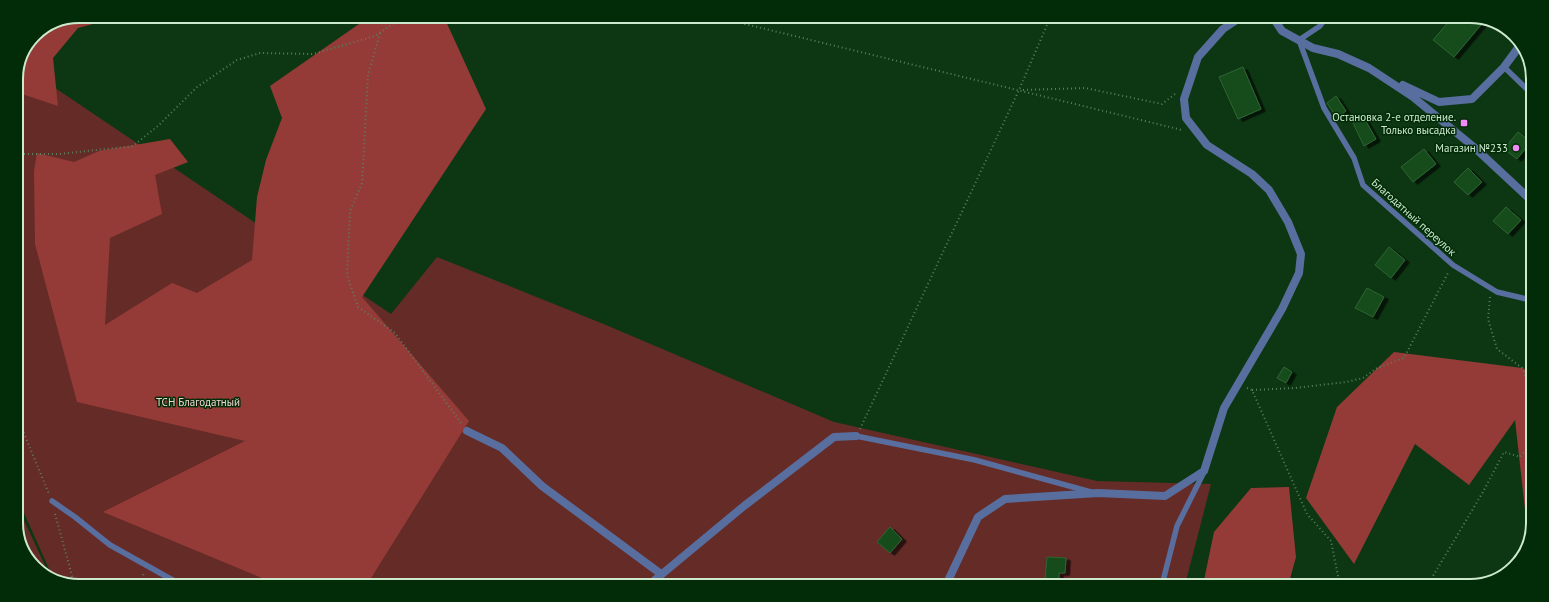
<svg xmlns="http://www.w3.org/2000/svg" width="1549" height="602" font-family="'PT Sans',sans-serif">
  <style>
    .green { fill: #652b27 }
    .forest { fill: #943b37 }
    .building { fill: #134b1b; stroke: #2f6534; filter: url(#shadow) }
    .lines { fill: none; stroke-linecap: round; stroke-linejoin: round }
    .path { stroke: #5a7f5e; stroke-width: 2; stroke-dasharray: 1 3; stroke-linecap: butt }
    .lane { stroke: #586e9f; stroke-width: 5.5 }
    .street { stroke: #586e9f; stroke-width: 8 }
    .poi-dot { fill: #f08bf5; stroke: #022c08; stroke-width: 1.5 }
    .labels { text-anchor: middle; stroke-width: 3; stroke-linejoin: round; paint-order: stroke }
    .poi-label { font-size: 11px; fill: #ceeace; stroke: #022c08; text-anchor: end }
    .street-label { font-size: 11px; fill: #ceeace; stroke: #022c08 }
    .park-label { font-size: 11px; fill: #f1d6d3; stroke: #022c08 }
    .rim { fill: none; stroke: #ceeace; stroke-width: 2 }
  </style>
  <defs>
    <filter id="shadow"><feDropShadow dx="4.5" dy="2.5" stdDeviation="0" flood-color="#0009"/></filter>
  </defs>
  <rect width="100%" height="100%" fill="#0d3713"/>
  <!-- green -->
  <path class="green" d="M 21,65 L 391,314 L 437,257 L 606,325 L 834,422 L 1097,481 L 1211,484 L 1185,585 L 58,583 L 54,580 L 16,495 L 16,75 Z
    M 16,503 L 50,576 L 29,562 L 16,528 Z"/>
  <!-- forest -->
  <path class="forest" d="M 79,16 L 123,16 L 78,28 L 53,58 L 58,106 L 16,92 L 16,75 L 34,34 Z
    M 369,17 L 444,17 L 486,109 L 362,297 L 469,421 L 368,583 L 274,583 L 103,512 L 245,441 L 77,402 L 35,244 L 34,171 L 37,153 L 74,162 L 99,151 L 170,139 L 188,162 L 155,175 L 162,214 L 110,238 L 105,325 L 172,283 L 197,293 L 252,260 L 257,197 L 266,160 L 282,118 L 270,86 Z
    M 1394,352 L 1522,368 L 1531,372 L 1529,545 L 1515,420 L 1469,485 L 1415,444 L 1354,564 L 1306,498 L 1337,407 Z
    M 1289,487 L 1296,557 L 1288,586 L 1203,585 L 1214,532 L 1251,488 Z"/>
  <!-- building -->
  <path class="building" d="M 1451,19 L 1486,19 L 1454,57 L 1433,40 Z
    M 1243,67 L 1261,109 L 1238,119 L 1219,77 Z
    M 1336,96 L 1346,111 L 1337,118 L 1327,103 Z
    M 1364,118 L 1376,139 L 1364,146 L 1353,123 Z
    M 1518,132 L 1531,142 L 1517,159 L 1504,149 Z
    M 1424,149 L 1436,164 L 1413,182 L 1401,167 Z
    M 1468,168 L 1482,182 L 1468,195 L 1454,182 Z
    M 1506,207 L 1521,220 L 1508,234 L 1493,221 Z
    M 1389,247 L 1405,260 L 1391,278 L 1375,265 Z
    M 1367,288 L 1384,297 L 1373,317 L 1355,308 Z
    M 1284,367 L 1292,372 L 1286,383 L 1277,378 Z
    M 890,527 L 902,539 L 890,553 L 877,542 Z
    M 1047,557 L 1066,558 L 1065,573 L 1059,573 L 1059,581 L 1045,580 Z"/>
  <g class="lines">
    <!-- path -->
    <path class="path" d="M 734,18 L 745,24 L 1182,130
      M 380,33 L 368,75 L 362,183 L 350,211 L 347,275 L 358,307 L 395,333 L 462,424
      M 1023,90 L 1085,88 L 1162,104 L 1175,94
      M 16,154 L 59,154 L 133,146 L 159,125 L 197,87 L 237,60 L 260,53 L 313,54 L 375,36 L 403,17
      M 1490,297 L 1488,319 L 1497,349 L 1522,368 L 1531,388
      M 1247,388 L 1252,390 L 1307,514 L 1331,541 L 1340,586
      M 1252,390 L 1295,388 L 1346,382 L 1363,378 L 1377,368 L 1404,358 L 1449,271
      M 16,414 L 49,494
      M 860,429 L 1019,90 L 1050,18
      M 55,514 L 74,583
      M 141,583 L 144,572
      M 1427,586 L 1483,492 L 1504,452 L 1520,457 L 1530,445"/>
    <!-- lane -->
    <path class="lane" d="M 1325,19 L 1320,26 L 1299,40 L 1324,108 L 1354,158 L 1363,185 L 1453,265 L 1497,292 L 1531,300
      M 1504,67 L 1533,95
      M 856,436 L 975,460 L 1091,492
      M 52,501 L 75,517 L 110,545 L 178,583
      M 1162,585 L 1177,526 L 1204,472"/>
    <!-- street -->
    <path class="street" d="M 1274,19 L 1282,31 L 1313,48 L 1338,54 L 1369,68 L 1413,97 L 1475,148 L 1532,201
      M 1403,85 L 1439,102 L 1472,99 L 1504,67 L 1521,44
      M 467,431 L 502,448 L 542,486 L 661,574
      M 650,584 L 744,506 L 834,437 L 856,436
      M 946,585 L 978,517 L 1005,499 L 1098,493 L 1165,496 L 1204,471 L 1224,408 L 1282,309 L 1299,273 L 1301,254 L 1288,222 L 1269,190 L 1252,174 L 1207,145 L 1186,118 L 1184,99 L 1198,57 L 1223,29 L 1238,19"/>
  </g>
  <!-- markers -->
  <g class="poi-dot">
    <rect x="1460" y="119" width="8" height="8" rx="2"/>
    <circle cx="1516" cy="148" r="4"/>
  </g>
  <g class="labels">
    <!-- poi labels -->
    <g class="poi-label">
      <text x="1456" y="121">Остановка 2-е отделение.<tspan x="1456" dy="13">Только высадка</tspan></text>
      <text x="1508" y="152">Магазин №233</text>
    </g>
    <!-- street labels -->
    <g class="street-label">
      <text transform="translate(1414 217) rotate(42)" y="4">Благодатный переулок</text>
    </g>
    <!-- park labels -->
    <g class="park-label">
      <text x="198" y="406">ТСН Благодатный</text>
    </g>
  </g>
  <!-- crop -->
  <path d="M0 0H1549V602H0ZM79 23H1470A56 56 0 0 1 1526 79V523A56 56 0 0 1 1470 579H79A56 56 0 0 1 23 523V79A56 56 0 0 1 79 23Z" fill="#022c08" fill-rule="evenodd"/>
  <path class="rim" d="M79 23H1470A56 56 0 0 1 1526 79V523A56 56 0 0 1 1470 579H79A56 56 0 0 1 23 523V79A56 56 0 0 1 79 23Z"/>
</svg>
